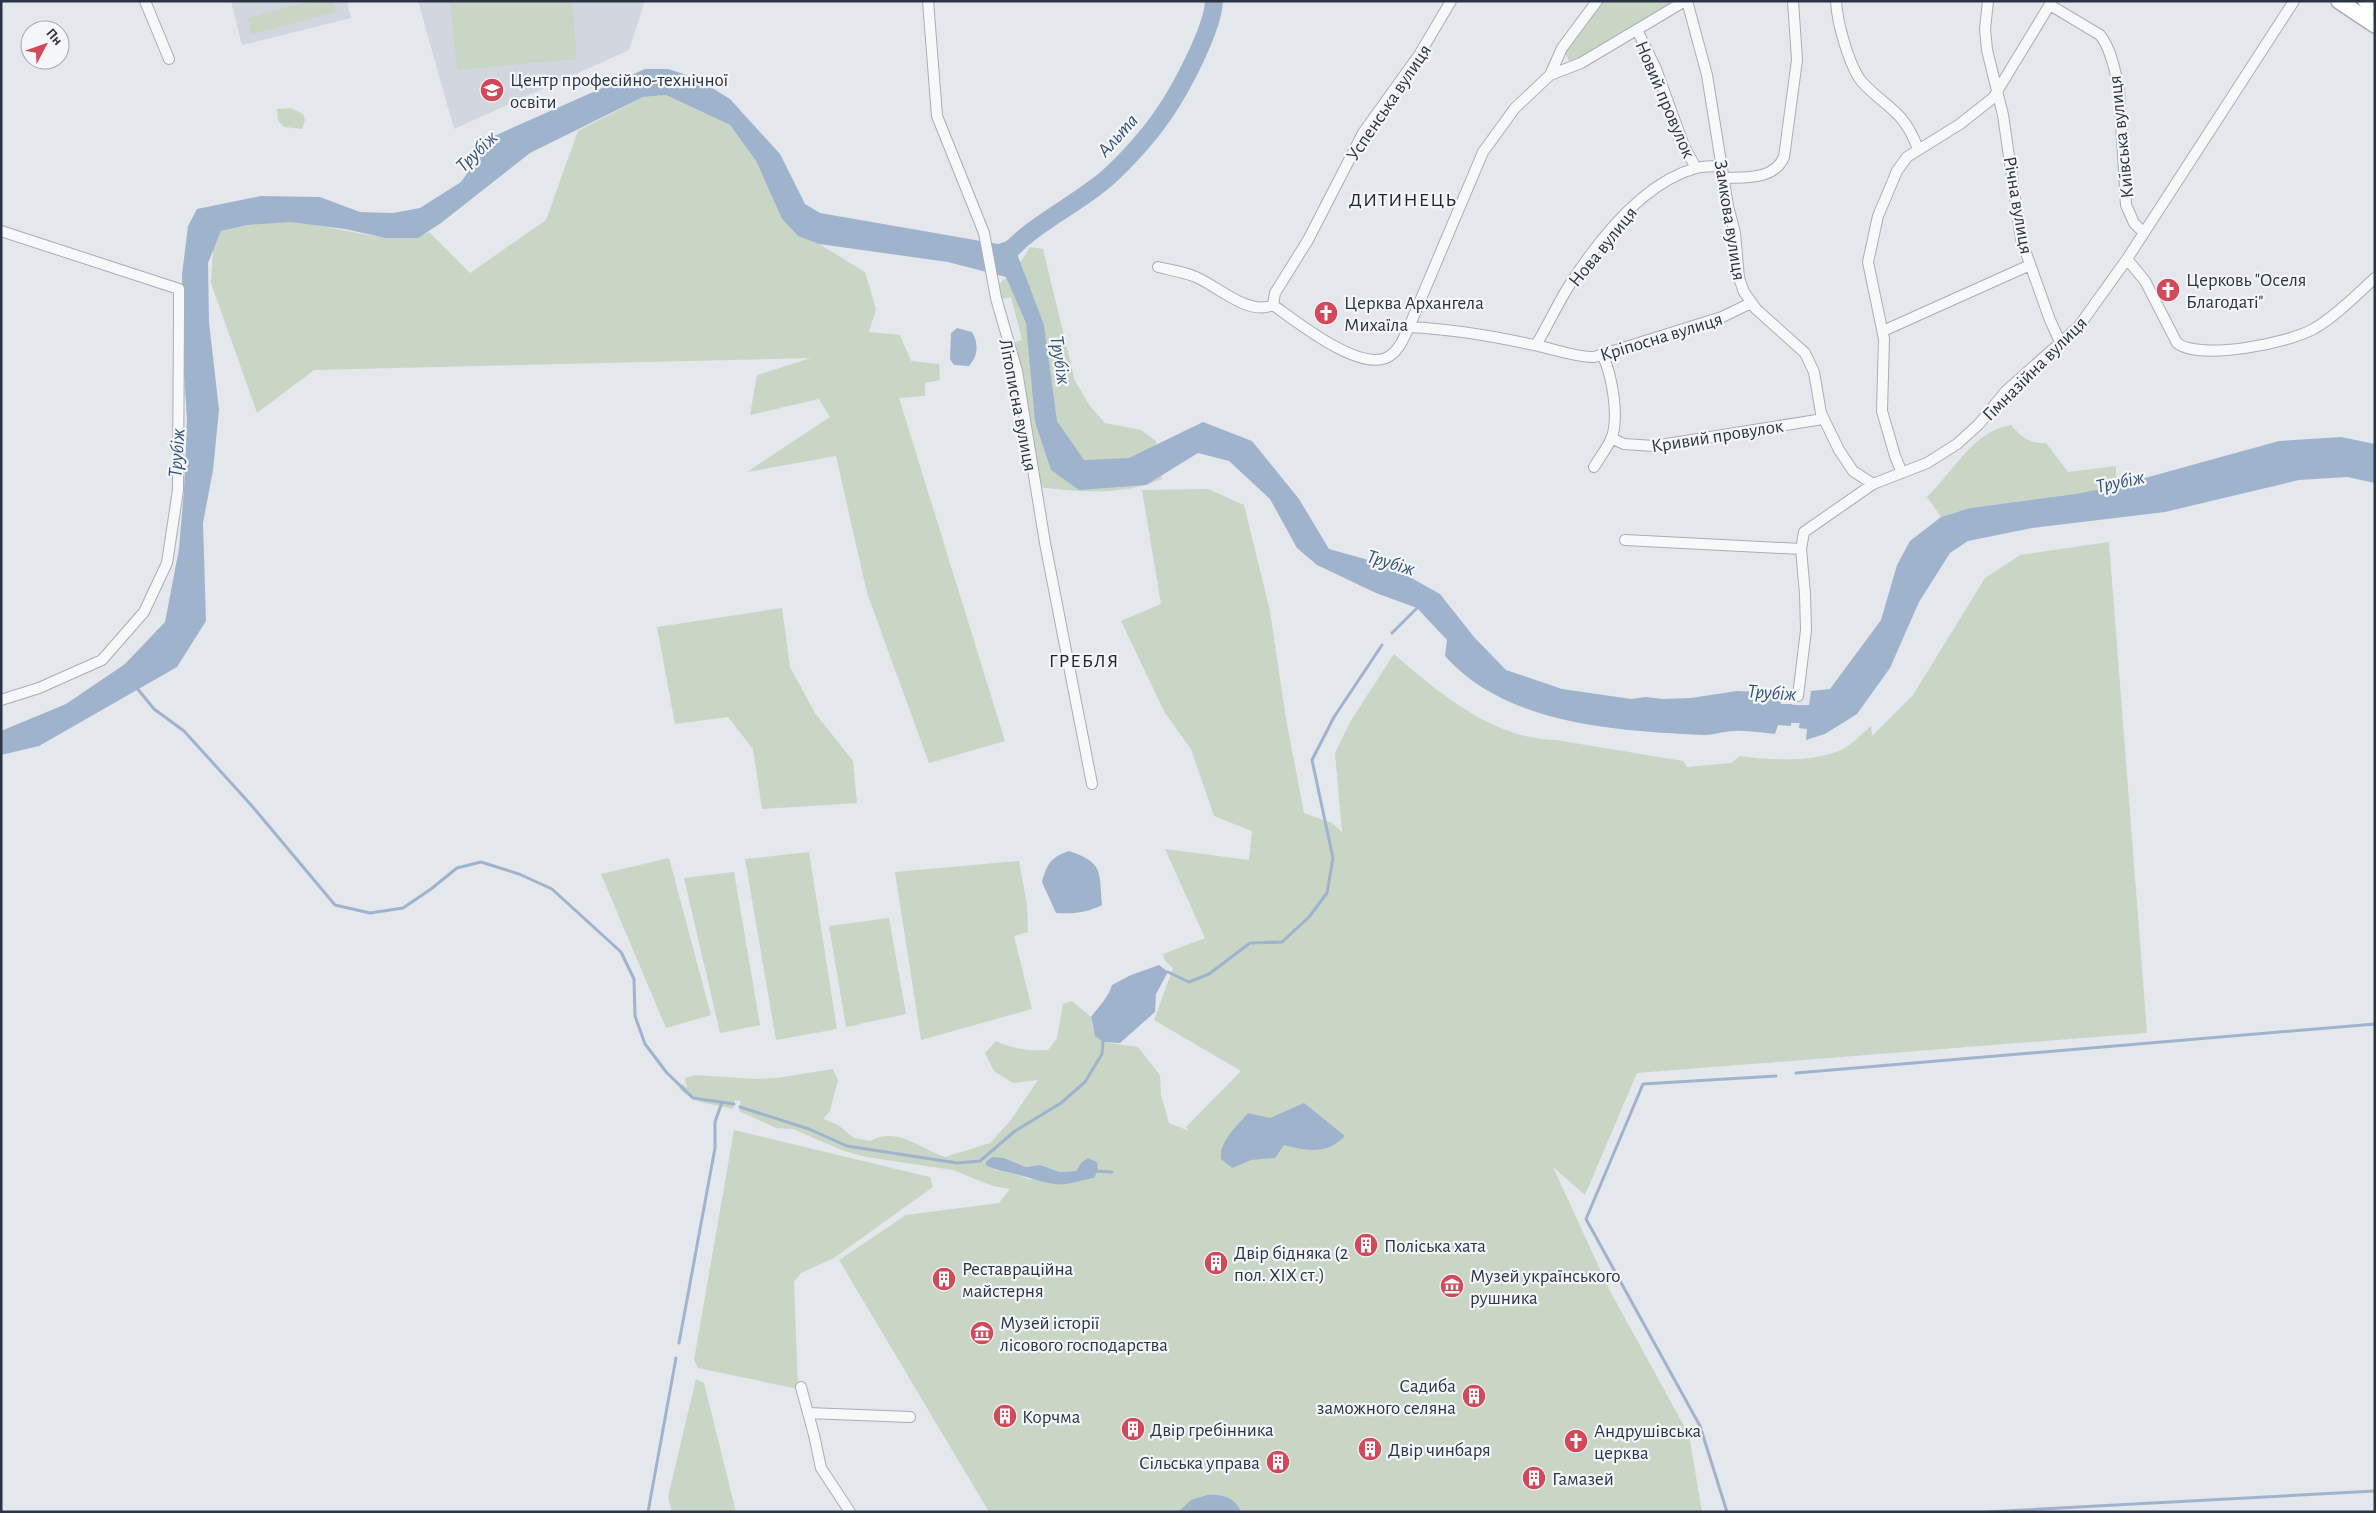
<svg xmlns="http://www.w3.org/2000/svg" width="2376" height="1513" font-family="'Alegreya Sans',sans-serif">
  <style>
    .built { fill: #d2d6de }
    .green { fill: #c9d6c5; fill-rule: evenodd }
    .water { fill: #9fb4cc }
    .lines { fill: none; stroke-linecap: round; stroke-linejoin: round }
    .stream { stroke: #9fb4cc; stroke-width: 3 }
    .river { stroke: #9fb4cc; stroke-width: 18 }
    .street-casing { stroke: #a9aeb7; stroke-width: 12 }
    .secondary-casing { stroke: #a9aeb7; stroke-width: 18 }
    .street { stroke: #f7f8fa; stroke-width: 10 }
    .secondary { stroke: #fff; stroke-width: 15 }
    .labels { text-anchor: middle; stroke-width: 4.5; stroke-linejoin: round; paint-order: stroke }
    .poi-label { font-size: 19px; fill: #2b3445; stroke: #f4f6f9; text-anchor: start }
    .street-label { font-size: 19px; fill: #2b3445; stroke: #f4f6f9 }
    .water-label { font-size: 20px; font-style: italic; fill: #34527a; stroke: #f4f6f9 }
    .neighbourhood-label { font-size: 20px; letter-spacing: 1px; fill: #1d2536; stroke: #f4f6f9 }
  </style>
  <rect width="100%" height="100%" fill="#e4e7ec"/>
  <!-- built -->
  <path class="built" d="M 231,1 L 347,1 L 351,18 L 242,45 Z
    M 418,1 L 645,1 L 629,50 L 454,129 Z"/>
  <!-- green -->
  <path class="green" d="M 311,1 L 333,1 L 336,12 L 252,34 L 247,18 Z
    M 450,1 L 572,1 L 577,59 L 457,70 Z
    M 1603,1 L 1678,1 L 1572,62 L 1569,61 L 1565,53 L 1568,46 Z
    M 666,95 L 730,125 L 756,161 L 782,219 L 798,236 L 819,244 L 865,272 L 876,309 L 869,332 L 900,335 L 911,361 L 939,364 L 940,380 L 925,383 L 925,396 L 899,398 L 1005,741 L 929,763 L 867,593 L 836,456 L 747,472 L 830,417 L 819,399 L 750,415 L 757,375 L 811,358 L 314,370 L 257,413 L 211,283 L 213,250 L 221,231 C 244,226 267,221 290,222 C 328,223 397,249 429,232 L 470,273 L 546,220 L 578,131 L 643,97 Z
    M 291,108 L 303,114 L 305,120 L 302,129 L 284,127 L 278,120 L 277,109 Z
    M 1030,247 L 1043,249 L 1075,381 L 1090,406 L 1105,423 L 1141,430 L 1156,441 L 1162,479 C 1121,496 1081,492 1038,487 L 1013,343 L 1022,340 L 1011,297 L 1002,299 L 998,286 L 1022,260 Z
    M 2011,425 C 2022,438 2030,444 2046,443 L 2068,472 L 2116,466 L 2116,486 L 2075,494 L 1970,508 L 1941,517 L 1927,497 C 1954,471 1972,432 2011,425 Z
    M 1208,489 L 1244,505 L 1270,611 L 1286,719 L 1304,813 L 1332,823 L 1342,832 L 1335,753 L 1350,722 L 1394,654 C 1439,693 1493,739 1556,740 L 1683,761 L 1687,767 L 1731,763 L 1740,756 C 1772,760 1810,763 1841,750 C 1851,746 1862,733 1871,726 L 1872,736 L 1913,695 L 1985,578 L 2020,555 L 2109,542 L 2147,1033 L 1637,1073 L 1585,1195 L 1553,1167 L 1610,1291 L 1689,1435 L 1702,1512 L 989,1512 L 839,1260 L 906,1215 L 999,1203 L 1010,1189 L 993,1186 L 953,1170 L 866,1157 L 844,1151 L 793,1129 L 776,1128 L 739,1111 L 741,1101 L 735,1100 L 733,1109 C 712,1103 694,1105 679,1088 L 683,1084 L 687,1088 L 685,1078 L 696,1075 L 757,1079 L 777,1078 L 833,1069 L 838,1080 L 830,1111 L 823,1119 L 838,1125 L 854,1138 L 870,1141 C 897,1126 919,1148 945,1157 L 990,1143 L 1011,1120 L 1038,1080 L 1013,1083 L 994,1071 L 985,1053 L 996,1041 C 1013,1049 1028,1051 1048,1050 L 1057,1038 L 1063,1004 L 1072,1001 L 1091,1017 L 1092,1027 L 1103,1042 L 1138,1047 L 1160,1075 L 1161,1095 L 1169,1123 L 1189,1131 L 1186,1127 L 1241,1071 L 1154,1020 L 1173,968 L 1165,961 L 1163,954 L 1205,938 L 1165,849 L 1249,860 L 1252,831 L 1214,816 L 1191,749 L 1165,713 L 1121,621 L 1161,604 L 1142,490 ZM 1004,1158 L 1026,1167 L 1040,1165 L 1060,1172 L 1076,1171 L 1081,1163 L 1094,1178 L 1052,1184 L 1045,1180 L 1028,1179 L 1015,1173 L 994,1170 Z
    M 782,608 L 790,667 L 815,713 L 853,761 L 857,803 L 762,809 L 753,749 L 728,717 L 675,724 L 657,627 Z
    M 809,852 L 837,1029 L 776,1040 L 745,859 Z
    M 669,858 L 711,1015 L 666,1028 L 601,874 Z
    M 1019,861 L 1027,905 L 1028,932 L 1014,936 L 1032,1009 L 921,1040 L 895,872 Z
    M 734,872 L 760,1025 L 720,1033 L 684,878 Z
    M 889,918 L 906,1014 L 846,1027 L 829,926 Z
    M 734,1130 L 930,1177 L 933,1187 L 834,1258 L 801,1273 L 794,1282 L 798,1389 L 698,1368 L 694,1360 Z
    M 696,1379 L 704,1383 L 736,1512 L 672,1512 L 668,1497 Z"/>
  <!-- water -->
  <path class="water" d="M 645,69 L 668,69 L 696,78 L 730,99 L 780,154 L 805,204 L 820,213 L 998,244 L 1017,238 L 1020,243 L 1016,251 L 1044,325 L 1057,421 L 1084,460 L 1129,458 L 1203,422 L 1252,441 L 1299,499 L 1329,549 L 1390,566 L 1440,594 L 1474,637 L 1506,670 L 1562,689 L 1631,699 L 1646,697 L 1663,699 L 1691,698 L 1737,691 L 1781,693 L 1781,704 L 1792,704 L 1791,726 L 1778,725 L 1775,734 C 1762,733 1747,730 1734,731 C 1724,731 1714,735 1704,735 C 1618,731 1506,725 1445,656 L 1447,640 L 1417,608 L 1376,593 L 1317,565 L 1297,548 L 1270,499 L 1229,461 L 1198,453 L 1146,485 L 1079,490 L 1051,470 L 1035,422 L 1026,323 L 1006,277 L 948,262 L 819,244 L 798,236 L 782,219 L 756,161 L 730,125 L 666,95 L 643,97 L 530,153 L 441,223 L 418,238 L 386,238 L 345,229 L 290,222 L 248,225 L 221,231 L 208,263 L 209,322 L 219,410 L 213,470 L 203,523 L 206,621 L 177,667 L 39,746 L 1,755 L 1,731 L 66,704 L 125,664 L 165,622 L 179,549 L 184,490 L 187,420 L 183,356 L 182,275 L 188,226 L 197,209 L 261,196 L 320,197 L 360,212 L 393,213 L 420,208 L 461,182 L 494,136 Z
    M 957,328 L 972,332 C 979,344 978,356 969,366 L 954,365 L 950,359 L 951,333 Z
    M 2341,437 L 2375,444 L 2375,483 L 2347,477 L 2299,480 L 2165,512 L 2032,528 L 1968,541 L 1950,553 L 1919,602 L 1890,668 L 1857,714 L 1825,734 L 1806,740 L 1807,729 L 1799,728 L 1802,705 L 1809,705 L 1811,691 L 1830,689 L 1881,620 L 1897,565 L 1910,541 L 1941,517 L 1970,508 L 2075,494 L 2116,486 L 2279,441 Z
    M 1069,851 C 1104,863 1099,871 1102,905 C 1086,913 1073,914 1056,913 L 1042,882 C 1047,864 1051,857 1069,851 Z
    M 1159,965 L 1168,972 L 1156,994 L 1155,1012 L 1120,1043 L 1103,1042 L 1095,1036 L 1091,1017 C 1099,1006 1108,998 1112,985 L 1131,975 Z
    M 1304,1103 L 1345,1136 C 1327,1155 1307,1151 1284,1145 L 1275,1158 L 1251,1160 L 1232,1168 L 1221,1159 C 1219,1141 1237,1126 1248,1113 L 1270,1118 Z
    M 992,1157 L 1004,1158 L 1026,1167 L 1040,1165 L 1060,1172 L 1076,1171 L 1081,1163 L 1088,1158 L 1097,1162 L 1098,1170 L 1094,1178 C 1081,1180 1067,1186 1054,1184 C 1040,1182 1026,1176 1012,1173 C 1003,1171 995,1170 986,1165 L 986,1162 Z
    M 1207,1495 C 1222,1494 1235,1497 1241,1512 L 1178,1512 L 1191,1500 Z"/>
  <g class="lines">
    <!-- stream -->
    <path class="stream" d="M 1392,633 L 1417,608
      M 136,687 L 154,709 L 184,731 L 252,806 L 335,905 L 370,913 L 403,908 L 431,889 L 457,868 L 481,862 L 519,874 L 552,889 L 621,952 L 634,979 L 635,1016 L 645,1044 L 667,1073 L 693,1098 L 734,1104
      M 1168,972 L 1189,982 L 1209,974 L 1250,943 L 1282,942 L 1309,917 L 1327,893 L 1333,858 L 1312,760 L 1334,717 L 1382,645
      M 1796,1073 L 2375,1024
      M 740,1107 L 809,1129 L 847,1146 L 957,1163 L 980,1161 L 1015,1131 L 1061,1103 L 1085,1082 L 1102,1054 L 1103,1042
      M 1095,1171 L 1112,1172
      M 679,1343 L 715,1148 L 715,1122 L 722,1102
      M 648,1512 L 676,1358
      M 1727,1512 L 1700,1426 L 1586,1219 L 1643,1084 L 1776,1076
      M 1986,1512 L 2375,1491"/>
    <!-- river -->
    <path class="river" d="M 1003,258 C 1031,226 1063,212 1096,187 C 1117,172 1149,136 1163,115 C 1180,91 1213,29 1214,1
      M 1770,713 L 1823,715"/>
    <!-- street casing -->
    <g class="street-casing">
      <path id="street" d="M 145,1 L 169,59
        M 928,1 L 937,116 L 984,233 L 996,298 L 1017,371 L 1045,543 L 1092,784
        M 1687,1 L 1707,75 L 1728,206 L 1735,233 L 1739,278 L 1744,292 L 1756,309 L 1805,353 L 1814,372 L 1821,413 L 1839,450 L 1853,471 L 1873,484
        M 1836,1 C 1837,22 1849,66 1862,82 C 1887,109 1904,110 1918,149
        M 1988,1 L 1985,29 L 1987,50 L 2003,115 L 2021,239 L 2050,320 L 2060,342
        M 2050,5 L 2100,35 C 2111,48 2116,74 2119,90 L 2126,205 L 2134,223 L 2144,233
        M 1637,30 L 1656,69 L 1684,146 L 1696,168
        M 1550,75 L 1581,63 L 1685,1
        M 1724,178 C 1746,177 1774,180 1784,157 L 1797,60 L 1793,1
        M 1,231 L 179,289 L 179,310 L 178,490 L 167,563 L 144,612 L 102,660 L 39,688 L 1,700
        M 2127,259 L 2145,281 L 2177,343 C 2200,361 2291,343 2315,328 C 2337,315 2356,295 2375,278
        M 1158,267 C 1170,270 1184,272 1196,277 C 1219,287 1248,316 1273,305 L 1275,293 L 1308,240 L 1363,133 L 1419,55 L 1451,1
        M 1273,305 C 1297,322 1357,370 1386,358 C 1399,352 1403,339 1409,327 L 1483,152 L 1515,108 L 1550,75 L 1562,48 L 1597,1
        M 1409,327 C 1451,329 1493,336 1534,345 C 1555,349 1574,357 1594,357 L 1722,317 L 1751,303
        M 1883,331 L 2030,265
        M 1536,345 C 1547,327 1556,307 1567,289 C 1596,243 1642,183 1696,168 C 1704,166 1714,166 1722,166
        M 1611,438 L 1624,444 L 1654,446 L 1823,419
        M 1594,467 C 1600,457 1608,447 1612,437 C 1619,415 1612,376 1603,356
        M 1902,473 L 1895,456 L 1882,411 L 1884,339 L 1868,262 L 1878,216 L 1897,171 L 1907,157 L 1960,124 L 1993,98 L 2052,1
        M 1625,540 L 1801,549
        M 1798,696 L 1806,630 L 1805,594 L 1801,549 L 1804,532 L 1873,484 L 1927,463 L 1957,444 L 1978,425 L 2006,391 L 2079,326 L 2127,259 L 2294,1
        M 801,1387 L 814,1435 L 821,1468 L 850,1512
        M 808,1413 L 910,1417"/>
    </g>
    <!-- secondary casing -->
    <g class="secondary-casing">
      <path id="secondary" d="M 2339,1 L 2375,25
        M 2366,1 L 2375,7"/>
    </g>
    <!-- street -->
    <use href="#street" class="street"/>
    <!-- secondary -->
    <use href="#secondary" class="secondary"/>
  </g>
  <!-- icons -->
  <defs>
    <g id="university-disc" transform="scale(1.25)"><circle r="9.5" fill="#d1495b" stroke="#f4f6f9"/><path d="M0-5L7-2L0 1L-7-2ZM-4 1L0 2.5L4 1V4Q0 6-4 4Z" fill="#fff"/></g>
    <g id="church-disc" transform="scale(1.25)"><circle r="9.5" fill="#d1495b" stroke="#f4f6f9"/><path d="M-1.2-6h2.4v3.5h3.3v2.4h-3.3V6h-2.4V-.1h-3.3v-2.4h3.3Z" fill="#fff"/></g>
    <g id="building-disc" transform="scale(1.25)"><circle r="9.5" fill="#d1495b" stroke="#f4f6f9"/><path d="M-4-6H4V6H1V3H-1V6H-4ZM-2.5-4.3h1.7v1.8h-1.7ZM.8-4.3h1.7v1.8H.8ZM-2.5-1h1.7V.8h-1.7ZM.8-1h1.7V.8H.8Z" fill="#fff"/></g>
    <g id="museum-disc" transform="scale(1.25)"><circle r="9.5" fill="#d1495b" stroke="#f4f6f9"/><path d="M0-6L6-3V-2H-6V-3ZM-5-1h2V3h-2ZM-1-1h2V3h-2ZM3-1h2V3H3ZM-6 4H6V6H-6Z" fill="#fff"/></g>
  </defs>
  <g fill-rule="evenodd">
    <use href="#university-disc" x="492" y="90"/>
    <use href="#church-disc" x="2168" y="290"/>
    <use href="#church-disc" x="1326" y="313"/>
    <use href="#building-disc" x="1366" y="1245"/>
    <use href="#building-disc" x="1216" y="1263"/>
    <use href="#building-disc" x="944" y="1279"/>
    <use href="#museum-disc" x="1452" y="1286"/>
    <use href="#museum-disc" x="982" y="1333"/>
    <use href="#building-disc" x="1474" y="1396"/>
    <use href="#building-disc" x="1005" y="1416"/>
    <use href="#building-disc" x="1133" y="1429"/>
    <use href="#church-disc" x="1576" y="1441"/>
    <use href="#building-disc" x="1370" y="1449"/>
    <use href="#building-disc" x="1278" y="1462"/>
    <use href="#building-disc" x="1534" y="1478"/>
  </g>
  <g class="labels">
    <!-- poi labels -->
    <g class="poi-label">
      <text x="510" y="86">Центр професійно-технічної<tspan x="510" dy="22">освіти</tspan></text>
      <text x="2186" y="286">Церковь "Оселя<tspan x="2186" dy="22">Благодаті"</tspan></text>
      <text x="1344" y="309">Церква Архангела<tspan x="1344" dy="22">Михаїла</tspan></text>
      <text x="1384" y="1252">Поліська хата</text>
      <text x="1234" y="1259">Двір бідняка (2<tspan x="1234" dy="22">пол. XIX ст.)</tspan></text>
      <text x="962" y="1275">Реставраційна<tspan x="962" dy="22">майстерня</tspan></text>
      <text x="1470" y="1282">Музей українського<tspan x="1470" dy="22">рушника</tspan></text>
      <text x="1000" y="1329">Музей історії<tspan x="1000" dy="22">лісового господарства</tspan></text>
      <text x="1456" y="1392" text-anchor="end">Садиба<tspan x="1456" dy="22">заможного селяна</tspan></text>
      <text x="1022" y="1423">Корчма</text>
      <text x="1150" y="1436">Двір гребінника</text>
      <text x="1594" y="1437">Андрушівська<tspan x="1594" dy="22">церква</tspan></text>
      <text x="1388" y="1456">Двір чинбаря</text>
      <text x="1260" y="1469" text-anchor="end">Сільська управа</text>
      <text x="1552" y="1485">Гамазей</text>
    </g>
    <!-- street labels -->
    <g class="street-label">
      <text transform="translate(1666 99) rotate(67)" y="7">Новий провулок</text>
      <text transform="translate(1388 102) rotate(-56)" y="7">Успенська вулиця</text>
      <text transform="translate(2120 137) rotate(-96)" y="7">Київська вулиця</text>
      <text transform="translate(2019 205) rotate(80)" y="7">Річна вулиця</text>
      <text transform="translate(1731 220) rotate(81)" y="7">Замкова вулиця</text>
      <text transform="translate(1602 246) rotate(-51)" y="7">Нова вулиця</text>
      <text transform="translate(1661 336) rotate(-17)" y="7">Кріпосна вулиця</text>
      <text transform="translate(2034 368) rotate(-45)" y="7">Гімназійна вулиця</text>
      <text transform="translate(1019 405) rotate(79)" y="7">Літописна вулиця</text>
      <text transform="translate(1717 435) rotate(-9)" y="7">Кривий провулок</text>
    </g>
    <!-- water labels -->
    <g class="water-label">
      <text transform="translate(1117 135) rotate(-48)" y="7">Альта</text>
      <text transform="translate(476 151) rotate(-44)" y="7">Трубіж</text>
      <text transform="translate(1061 360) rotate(81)" y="7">Трубіж</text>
      <text transform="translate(176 453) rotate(-86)" y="7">Трубіж</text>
      <text transform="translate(2120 481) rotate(-12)" y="7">Трубіж</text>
      <text transform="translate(1391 562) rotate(17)" y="7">Трубіж</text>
      <text transform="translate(1772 692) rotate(4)" y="7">Трубіж</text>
    </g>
    <!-- neighbourhood labels -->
    <g class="neighbourhood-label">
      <text x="1403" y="206">ДИТИНЕЦЬ</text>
      <text x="1084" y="667">ГРЕБЛЯ</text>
    </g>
  </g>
  <!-- border -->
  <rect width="2376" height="1513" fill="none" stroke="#2b3445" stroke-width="5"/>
  <!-- north arrow -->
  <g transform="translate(45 45) rotate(49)"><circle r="24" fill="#f4f6f9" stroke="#a4a8b1"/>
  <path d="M0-4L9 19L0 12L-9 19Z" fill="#d1495b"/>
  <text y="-8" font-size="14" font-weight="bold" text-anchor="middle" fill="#2b3445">Пн</text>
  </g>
</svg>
